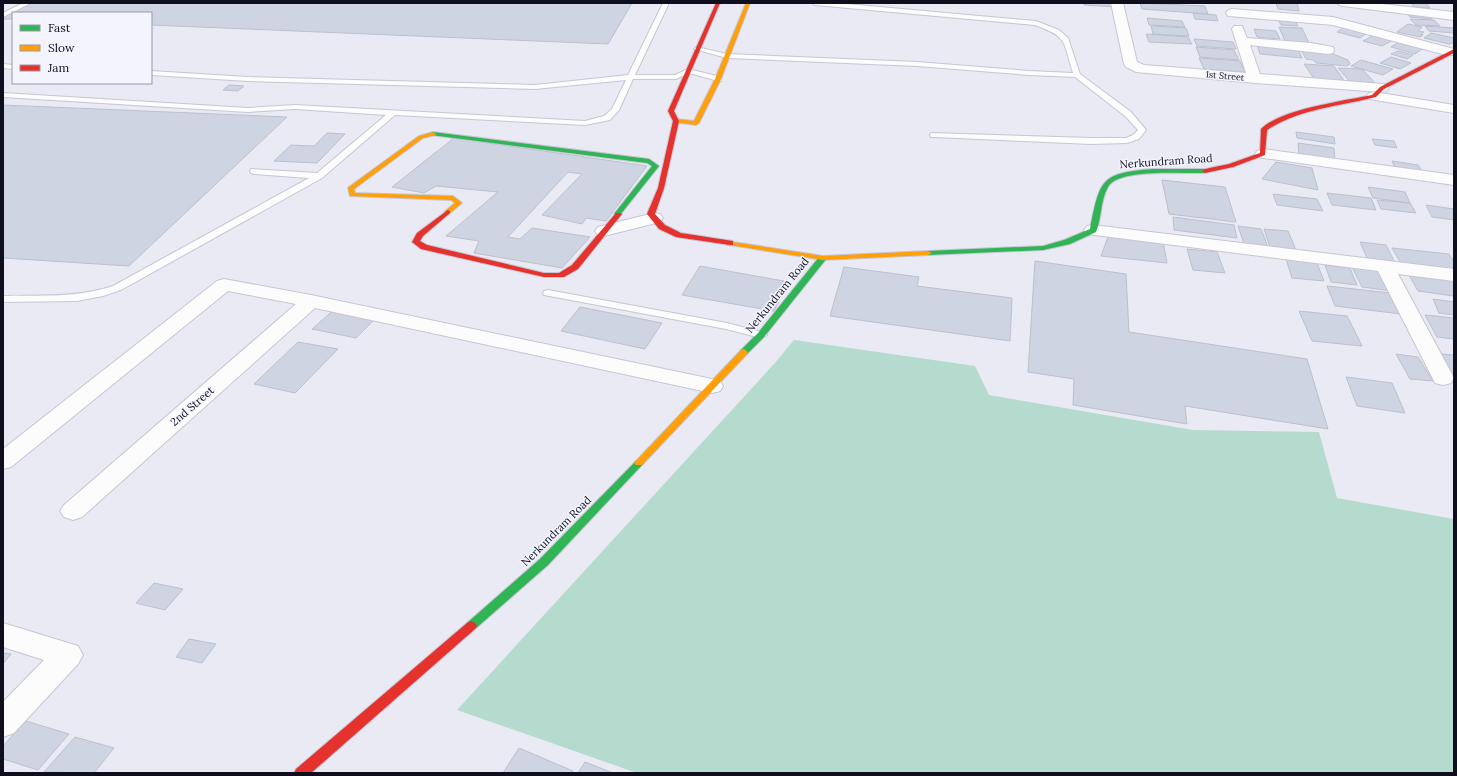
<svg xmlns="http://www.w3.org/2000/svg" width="1457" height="776" font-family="Lora,serif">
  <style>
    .green { fill: #b5dbce }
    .building { fill: #ced4e2; stroke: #bbc0cc }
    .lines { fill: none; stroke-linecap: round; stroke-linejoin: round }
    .lane-casing { stroke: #c6c6d4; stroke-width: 2 }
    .street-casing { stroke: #c6c6d4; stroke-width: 2 }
    .fast-casing { stroke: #c6c6d4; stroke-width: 2 }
    .slow-casing { stroke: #c6c6d4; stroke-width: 2 }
    .jam-casing { stroke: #c6c6d4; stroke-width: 2 }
    .lane { fill: #fcfcfd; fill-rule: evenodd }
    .street { fill: #fcfcfd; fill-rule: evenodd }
    .fast { fill: #30b455; fill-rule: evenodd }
    .slow { fill: #ff9f0a; fill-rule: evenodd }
    .jam { fill: #e5322d; fill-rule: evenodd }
    .labels { text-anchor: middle; stroke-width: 3; stroke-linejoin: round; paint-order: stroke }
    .far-street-label { font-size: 9px; fill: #0e0e1d; stroke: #f3f4fd }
    .street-label { font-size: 11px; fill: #0e0e1d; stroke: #f3f4fd }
  </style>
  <rect width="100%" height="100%" fill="#e9eaf4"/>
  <!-- green -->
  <path class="green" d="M 794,340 L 975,366 L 989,395 L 1193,430 L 1319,432 L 1337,498 L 1454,519 L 1454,773 L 637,773 L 457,710 L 774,364 Z"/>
  <!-- building -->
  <path class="building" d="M 30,3 L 632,3 L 608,44 L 151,25 L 151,13 L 13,13 L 13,19 L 3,19 L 3,17 Z
    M 1084,3 L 1115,3 L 1116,7 L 1084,5 Z
    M 1140,3 L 1205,6 L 1208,14 L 1142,9 Z
    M 1276,3 L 1297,3 L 1299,11 L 1278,9 Z
    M 1411,3 L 1426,3 L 1430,8 L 1414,7 Z
    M 1404,11 L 1426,13 L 1432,19 L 1410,17 Z
    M 1193,13 L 1216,15 L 1218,21 L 1195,19 Z
    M 1277,17 L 1294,19 L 1298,26 L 1281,25 Z
    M 1147,18 L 1182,21 L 1185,27 L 1149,25 Z
    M 1410,19 L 1434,20 L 1440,26 L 1416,25 Z
    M 1408,24 L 1422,27 L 1418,31 L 1424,32 L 1421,34 L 1423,35 L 1420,37 L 1397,32 Z
    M 1151,26 L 1186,28 L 1189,36 L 1153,34 Z
    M 1425,26 L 1454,28 L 1454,33 L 1429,31 Z
    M 1279,27 L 1302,28 L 1309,43 L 1285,41 Z
    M 1345,27 L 1368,32 L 1360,38 L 1337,32 Z
    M 1254,29 L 1276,31 L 1280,39 L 1257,37 Z
    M 1431,33 L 1454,38 L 1454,43 L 1449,44 L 1424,38 Z
    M 1146,34 L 1188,37 L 1192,44 L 1149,42 Z
    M 1376,34 L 1395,39 L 1382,46 L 1363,41 Z
    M 1194,39 L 1233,42 L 1236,49 L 1197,46 Z
    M 1401,41 L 1425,47 L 1415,54 L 1391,47 Z
    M 1257,45 L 1298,49 L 1302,58 L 1260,54 Z
    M 1196,47 L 1234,50 L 1239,60 L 1200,57 Z
    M 1300,48 L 1323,50 L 1348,60 L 1350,64 L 1347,66 L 1316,63 L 1313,60 L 1306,59 Z
    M 1398,51 L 1413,55 L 1407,59 L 1391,54 Z
    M 1391,57 L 1411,63 L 1400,69 L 1380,63 Z
    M 1199,58 L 1240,61 L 1245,72 L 1204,69 Z
    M 1361,60 L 1393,69 L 1383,75 L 1351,66 Z
    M 1304,64 L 1334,66 L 1345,82 L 1315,80 Z
    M 1338,68 L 1362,69 L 1377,85 L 1352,84 Z
    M 229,85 L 244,86 L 238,91 L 223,90 Z
    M 3,105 L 287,117 L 129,266 L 3,258 Z
    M 1296,132 L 1334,137 L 1335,144 L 1297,138 Z
    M 327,133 L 345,134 L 317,163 L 274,161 L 291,145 L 314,146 Z
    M 454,138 L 647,166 L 606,221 L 586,218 L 582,224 L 542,215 L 582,174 L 568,172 L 508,237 L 520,239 L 532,228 L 590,237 L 562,268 L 474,253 L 479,241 L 446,236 L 498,192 L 436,186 L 424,193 L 392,187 Z
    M 1372,139 L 1394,141 L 1397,148 L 1375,145 Z
    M 1298,143 L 1334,148 L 1335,161 L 1299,155 Z
    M 1392,161 L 1418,165 L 1422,171 L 1395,168 Z
    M 1276,162 L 1312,168 L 1318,190 L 1262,179 Z
    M 1162,180 L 1225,187 L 1236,222 L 1169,214 Z
    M 1368,187 L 1405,192 L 1410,203 L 1373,198 Z
    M 1327,193 L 1371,198 L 1376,210 L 1332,205 Z
    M 1273,194 L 1317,199 L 1323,211 L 1277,205 Z
    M 1377,200 L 1410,203 L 1416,213 L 1381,209 Z
    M 1426,205 L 1454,209 L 1454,220 L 1432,217 Z
    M 1173,217 L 1234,225 L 1237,238 L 1174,230 Z
    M 1238,226 L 1261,229 L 1268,247 L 1244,244 Z
    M 1264,229 L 1288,231 L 1296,250 L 1270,247 Z
    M 1109,234 L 1163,241 L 1167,263 L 1101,256 Z
    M 1360,242 L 1386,245 L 1395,263 L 1368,260 Z
    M 1392,248 L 1449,254 L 1454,262 L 1454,271 L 1402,265 Z
    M 1187,249 L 1217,252 L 1225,273 L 1193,270 Z
    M 1286,259 L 1317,263 L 1324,281 L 1292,278 Z
    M 1035,261 L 1126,274 L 1129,332 L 1307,359 L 1328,429 L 1185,406 L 1187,424 L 1073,405 L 1074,379 L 1028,372 Z
    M 1325,265 L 1350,268 L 1357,285 L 1331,282 Z
    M 700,266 L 789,282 L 774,311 L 682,295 Z
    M 844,267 L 919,277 L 917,286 L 1012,298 L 1010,341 L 830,316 Z
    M 1352,267 L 1381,270 L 1392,291 L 1362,287 Z
    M 1409,275 L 1454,280 L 1454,296 L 1418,291 Z
    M 1327,286 L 1391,293 L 1401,314 L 1335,306 Z
    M 1433,299 L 1454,302 L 1454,315 L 1439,313 Z
    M 337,307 L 379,315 L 356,338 L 312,329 Z
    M 580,307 L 662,323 L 645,349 L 561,331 Z
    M 1299,311 L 1347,316 L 1362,346 L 1312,341 Z
    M 1425,315 L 1454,318 L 1454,339 L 1437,337 Z
    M 298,342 L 338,349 L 295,393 L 254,384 Z
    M 1396,354 L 1418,357 L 1433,381 L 1410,379 Z
    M 1441,354 L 1454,355 L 1454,379 L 1453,379 Z
    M 1346,377 L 1392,383 L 1405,413 L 1357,406 Z
    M 154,583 L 183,589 L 165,610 L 136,603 Z
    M 189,639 L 216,644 L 202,663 L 176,657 Z
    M 3,653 L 11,654 L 3,664 Z
    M 26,721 L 69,734 L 38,770 L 3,759 L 3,746 Z
    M 75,737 L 114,748 L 94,773 L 44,772 Z
    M 519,748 L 573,771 L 571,773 L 503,773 Z
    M 585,762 L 613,773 L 578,773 Z"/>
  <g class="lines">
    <!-- lane casing -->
    <g class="lane-casing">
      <path id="lane" d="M 23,3 L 31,3 L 3,17 L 3,13 Z
        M 663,3 L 669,3 L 635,75 L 675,75 L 688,69 L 721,77 L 721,81 L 718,81 L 689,73 L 676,79 L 633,79 L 619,110 L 610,120 L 585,125 L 395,115 L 322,178 L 121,290 L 103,296 L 77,301 L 3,302 L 3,296 C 41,295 77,298 113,286 L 309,178 L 254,174 L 251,173 L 250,171 L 251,169 L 317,173 L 386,115 L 295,109 L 248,112 L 3,97 L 3,93 L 248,108 L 295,105 L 585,121 L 604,116 L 612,109 L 626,80 L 535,89 L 248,81 L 151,75 L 151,71 L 248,77 L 535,85 L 628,75 Z
        M 812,3 L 836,3 L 1036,21 L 1059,30 L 1068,38 L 1080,74 L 1131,112 L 1146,130 L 1139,139 L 1127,143 L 1092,144 L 934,137 L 931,137 L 930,135 L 931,133 L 1092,138 L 1126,138 L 1133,135 L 1138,130 L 1125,116 L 1075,77 L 1029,75 L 917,66 L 727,58 L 694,49 L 697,47 L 727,54 L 917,62 L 1029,71 L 1073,73 C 1063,41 1068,37 1035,25 L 815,5 Z
        M 3,64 L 13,65 L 13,69 L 3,68 Z
        M 548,290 L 727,323 L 765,333 L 767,335 L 761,338 L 726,329 L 544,295 L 543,293 L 544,291 Z"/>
    </g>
    <!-- street casing -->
    <g class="street-casing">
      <path id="street" d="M 1111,3 L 1123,3 L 1137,62 L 1144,65 L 1246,73 L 1232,29 L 1234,26 L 1242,26 L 1247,38 L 1311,43 L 1333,47 L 1334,50 L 1333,53 L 1328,54 L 1250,45 L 1260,74 L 1382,84 L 1387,85 L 1389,88 L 1387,91 L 1382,92 L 1255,83 L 1136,72 L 1126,67 L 1124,64 Z
        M 1337,3 L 1373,3 L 1454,12 L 1454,20 L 1343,6 L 1339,5 Z
        M 1232,9 L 1333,17 L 1454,49 L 1454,55 L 1446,55 L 1333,25 L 1228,16 L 1226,13 L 1228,10 Z
        M 1374,92 L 1454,105 L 1454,113 L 1369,99 L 1367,96 L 1369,93 Z
        M 1263,149 L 1454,175 L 1454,185 L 1257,157 L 1255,154 L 1257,151 Z
        M 654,213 L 660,214 L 663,218 L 660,222 L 604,236 L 598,235 L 595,231 L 598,227 Z
        M 1093,225 L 1454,269 L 1454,281 L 1398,274 L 1454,378 L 1451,383 L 1443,385 L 1435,383 L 1378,271 L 1087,234 L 1084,230 L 1087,226 Z
        M 224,279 L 311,295 L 712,379 L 720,381 L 723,386 L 720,391 L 712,393 L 315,308 L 82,517 L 73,520 L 64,517 L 60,511 L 64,505 L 296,304 L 228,291 L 11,467 L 3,469 L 3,449 L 217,281 Z
        M 3,623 L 78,646 L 83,655 L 78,664 L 14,733 L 3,737 L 3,702 L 44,660 L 3,647 Z"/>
    </g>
    <!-- fast casing -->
    <g class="fast-casing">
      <path id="fast" d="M 433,132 L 649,159 L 659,166 L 620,215 L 618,216 L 614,214 L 652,166 L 647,163 L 431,135 L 430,134 Z
        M 1153,169 L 1205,169 L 1208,171 L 1205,173 C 1185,174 1118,168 1108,187 C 1100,201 1102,218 1096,232 L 1070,244 L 1043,250 L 928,255 L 924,253 L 928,251 L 1043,246 L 1064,240 L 1090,229 C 1100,180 1100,173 1153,169 Z
        M 820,256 L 826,256 L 827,258 L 764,337 L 747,354 L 741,354 L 740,352 L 741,350 L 758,333 Z
        M 639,460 L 642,461 L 644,463 L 642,465 L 548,565 L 475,629 L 471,631 L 467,629 L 465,626 L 467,623 L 540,559 L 636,461 Z"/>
    </g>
    <!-- slow casing -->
    <g class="slow-casing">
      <path id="slow" d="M 746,3 L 750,3 L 721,79 L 699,123 L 696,125 L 674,122 L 673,121 L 676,119 L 694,121 L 715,79 Z
        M 433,132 L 436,134 L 435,135 L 423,138 L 354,189 L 355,193 L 453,196 L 462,203 L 450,213 L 446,213 L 444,212 L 455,203 L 451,200 L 350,196 L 348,188 L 349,187 L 419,136 Z
        M 727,241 L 823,256 L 928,251 L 932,253 L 928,255 L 823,260 L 730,245 L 727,245 Z
        M 744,349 L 748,352 L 747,354 L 642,465 L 636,465 L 634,463 L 636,461 L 741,350 Z"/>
    </g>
    <!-- jam casing -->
    <g class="jam-casing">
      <path id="jam" d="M 716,3 L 720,3 L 674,111 L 679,121 L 664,188 L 655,214 L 665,225 L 681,233 L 733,241 L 733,245 L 730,245 L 676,237 L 659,229 L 647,214 L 658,188 L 673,121 L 668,111 Z
        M 1454,49 L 1454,53 L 1384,89 L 1376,97 C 1340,106 1299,109 1267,130 L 1265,155 L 1233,167 L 1205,173 L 1202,171 L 1205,169 L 1229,164 L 1260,153 L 1261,129 C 1281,109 1344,101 1372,95 L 1380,87 Z
        M 448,210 L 450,211 L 450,213 L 423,236 L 420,241 L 427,245 L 544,273 L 559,273 L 572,265 L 616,213 L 620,213 L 622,214 L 578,269 L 564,277 L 544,277 L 421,249 L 412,242 L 417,233 Z
        M 471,621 L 475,623 L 477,626 L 475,629 L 311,773 L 294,773 L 296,769 L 467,623 Z"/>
    </g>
    <!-- lane -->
    <use href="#lane" class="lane"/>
    <!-- street -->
    <use href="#street" class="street"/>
    <!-- fast -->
    <use href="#fast" class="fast"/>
    <!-- slow -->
    <use href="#slow" class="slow"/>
    <!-- jam -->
    <use href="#jam" class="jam"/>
  </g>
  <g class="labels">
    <!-- far-street labels -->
    <g class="far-street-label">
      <text transform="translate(1225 76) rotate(5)" y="3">1st Street</text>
    </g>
    <!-- street labels -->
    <g class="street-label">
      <text transform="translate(1166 161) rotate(-4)" y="4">Nerkundram Road</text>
      <text transform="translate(777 295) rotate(-51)" y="4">Nerkundram Road</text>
      <text transform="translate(192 406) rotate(-41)" y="4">2nd Street</text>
      <text transform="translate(556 531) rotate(-45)" y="4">Nerkundram Road</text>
    </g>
  </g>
  <!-- border -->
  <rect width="1457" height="776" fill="none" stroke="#0e0e1d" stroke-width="8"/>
  <!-- legend -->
  <rect x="12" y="12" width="140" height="72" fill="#f3f4fd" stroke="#9798a3"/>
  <rect x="20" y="25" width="20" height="6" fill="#30b455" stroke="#9798a3"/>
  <text x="48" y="32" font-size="12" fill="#0e0e1d">Fast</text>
  <rect x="20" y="45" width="20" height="6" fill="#ff9f0a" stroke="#9798a3"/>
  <text x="48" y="52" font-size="12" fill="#0e0e1d">Slow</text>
  <rect x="20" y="65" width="20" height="6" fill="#e5322d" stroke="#9798a3"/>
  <text x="48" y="72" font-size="12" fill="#0e0e1d">Jam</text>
</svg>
